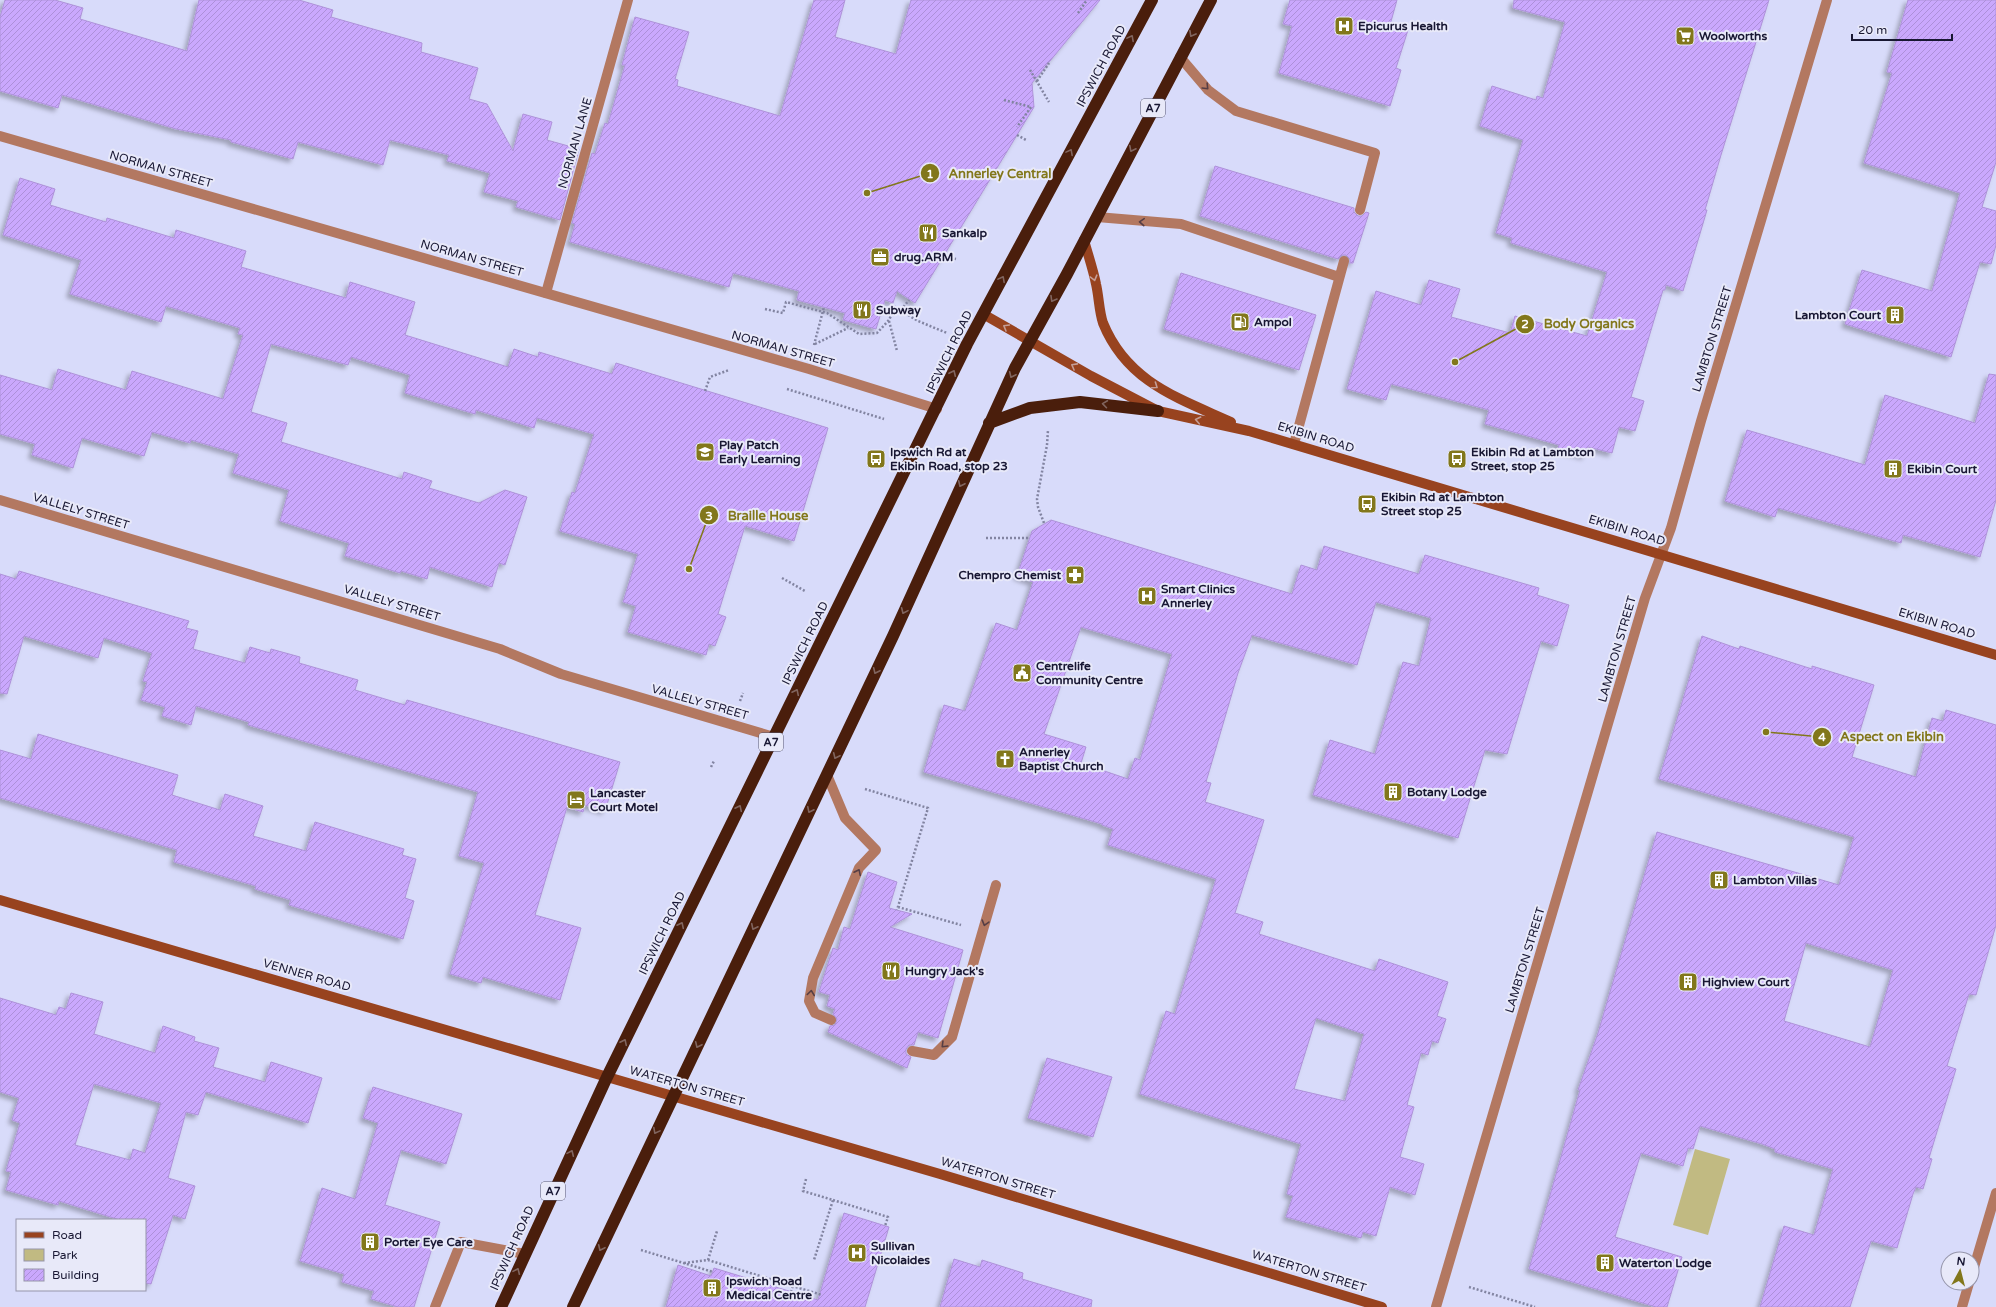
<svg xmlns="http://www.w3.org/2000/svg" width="1996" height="1307" font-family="'Varela Round',sans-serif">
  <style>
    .green { fill: #c1ba82 }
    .building { fill: url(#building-hatch); stroke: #ae92d9; fill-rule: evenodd; filter: url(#shadow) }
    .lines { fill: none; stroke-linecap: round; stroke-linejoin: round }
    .path { stroke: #8284a1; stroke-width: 2.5; stroke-dasharray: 2 2; stroke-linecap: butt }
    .lane { stroke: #b37861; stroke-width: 10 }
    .street { stroke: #b37861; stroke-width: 10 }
    .secondary { stroke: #98431f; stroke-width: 10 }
    .highway { stroke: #4a1e0c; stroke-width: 12 }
    .oneway { stroke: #81655f }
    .oneway2 { stroke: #563e45 }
    .oneway3 { stroke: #c49e97 }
    .labels { text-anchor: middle; stroke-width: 4; stroke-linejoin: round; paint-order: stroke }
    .shield { fill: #e8e9f9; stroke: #56566e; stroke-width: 1 }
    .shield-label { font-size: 11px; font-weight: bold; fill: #181733 }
    .poi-label { font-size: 12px; font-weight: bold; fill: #181733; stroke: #e8e9f9; text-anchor: start }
    .street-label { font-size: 12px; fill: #181733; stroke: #e8e9f9 }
    .leader { fill: none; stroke: #82771b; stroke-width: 1.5 }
    .callout-dot { fill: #82771b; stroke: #e8e9f9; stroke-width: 1.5 }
    .mark-label { font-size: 12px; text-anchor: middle; font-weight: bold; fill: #fff }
    .callout-label { font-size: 13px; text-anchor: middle; font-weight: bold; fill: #82771b; stroke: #e8e9f9; stroke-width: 4; stroke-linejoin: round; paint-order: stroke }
  </style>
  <defs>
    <pattern id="building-hatch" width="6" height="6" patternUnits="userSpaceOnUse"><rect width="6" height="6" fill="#caa8fd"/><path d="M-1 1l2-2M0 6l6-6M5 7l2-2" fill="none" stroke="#ad90d9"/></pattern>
    <filter id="shadow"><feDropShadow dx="-3.5" dy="3.5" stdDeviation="2" flood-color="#0004"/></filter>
  </defs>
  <rect width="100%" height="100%" fill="#d8dbfa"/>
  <!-- green -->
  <path class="green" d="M 1695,1149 L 1730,1159 L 1708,1235 L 1673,1225 Z"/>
  <!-- building -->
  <path class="building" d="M 5,0 L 55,0 L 83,8 L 80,19 L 187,51 L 199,0 L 299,0 L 333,10 L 331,17 L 422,43 L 421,52 L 478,68 L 469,99 L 487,104 L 513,151 L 523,114 L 552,122 L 547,140 L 579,149 L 560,220 L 516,207 L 518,201 L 484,192 L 490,173 L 447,161 L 449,155 L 390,140 L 383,165 L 298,142 L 293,159 L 231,142 L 231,140 L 176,129 L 62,95 L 58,108 L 0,91 L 0,17 Z
    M 814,0 L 845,0 L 835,37 L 896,54 L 911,0 L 1100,0 L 1032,83 L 1034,107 L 915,303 L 897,291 L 893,303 L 885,300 L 876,329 L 843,320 L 845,313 L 797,300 L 799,291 L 733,273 L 729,287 L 570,242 L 575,224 L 572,223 L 592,153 L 595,154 L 605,123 L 608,124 L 625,65 L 622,65 L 635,17 L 689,32 L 675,79 L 678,80 L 677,86 L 780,116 Z
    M 1290,0 L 1397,0 L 1390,25 L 1408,30 L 1396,68 L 1401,70 L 1390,106 L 1279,73 L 1292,26 L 1283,24 Z
    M 1514,0 L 1769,0 L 1721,155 L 1705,210 L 1707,210 L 1683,291 L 1666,285 L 1665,290 L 1663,290 L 1631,397 L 1644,401 L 1635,431 L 1619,427 L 1612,453 L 1588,447 L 1585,456 L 1558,448 L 1559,445 L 1485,424 L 1489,410 L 1391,384 L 1386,400 L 1347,389 L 1376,291 L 1421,305 L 1429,280 L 1460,289 L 1451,317 L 1510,333 L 1515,316 L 1587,336 L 1607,272 L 1511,243 L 1512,238 L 1496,233 L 1523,140 L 1480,126 L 1492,86 L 1536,100 L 1537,96 L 1543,98 L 1565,22 L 1513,8 Z
    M 1908,0 L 1996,0 L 1996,162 L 1982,207 L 1996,211 L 1996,245 L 1991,264 L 1980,262 L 1951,357 L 1845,324 L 1862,270 L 1932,291 L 1960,193 L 1864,163 L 1892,73 L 1887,72 Z
    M 1215,166 L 1354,208 L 1354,212 L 1358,216 L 1362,216 L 1366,212 L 1369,213 L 1353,263 L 1350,263 L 1350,259 L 1346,255 L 1342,255 L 1338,259 L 1200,216 Z
    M 20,178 L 55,189 L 50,205 L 106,222 L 107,218 L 174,238 L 176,230 L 246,251 L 241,267 L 346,298 L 350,282 L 415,302 L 405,335 L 508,367 L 514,349 L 538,357 L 539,352 L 612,374 L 616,363 L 828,428 L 794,541 L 745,526 L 718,614 L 726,617 L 715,646 L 709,644 L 706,655 L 628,632 L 636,606 L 623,602 L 638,554 L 560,531 L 572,492 L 575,493 L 594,434 L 537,418 L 534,428 L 476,410 L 475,414 L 405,393 L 410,375 L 351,357 L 348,365 L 271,344 L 251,412 L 287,423 L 281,442 L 402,479 L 404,472 L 432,481 L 429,488 L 479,503 L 505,490 L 527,497 L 505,565 L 499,563 L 492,587 L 430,567 L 427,579 L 401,571 L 400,573 L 345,556 L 349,543 L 280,521 L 289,490 L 233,473 L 239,454 L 191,440 L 190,443 L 152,432 L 144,456 L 82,438 L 73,468 L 32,455 L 35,444 L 0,434 L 0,375 L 52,390 L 58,369 L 126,390 L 132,371 L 223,399 L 243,335 L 238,334 L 240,328 L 166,306 L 161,322 L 70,294 L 81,260 L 3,235 Z
    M 1181,273 L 1316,315 L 1299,370 L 1164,329 Z
    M 1989,374 L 1996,375 L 1996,500 L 1980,557 L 1903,535 L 1901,543 L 1778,508 L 1775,517 L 1725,501 L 1747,430 L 1865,465 L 1885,395 L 1975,423 Z
    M 1051,520 L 1292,594 L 1301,565 L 1317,570 L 1324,546 L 1419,574 L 1425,555 L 1539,588 L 1537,595 L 1569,605 L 1557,646 L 1541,641 L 1507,754 L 1485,750 L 1458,838 L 1313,795 L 1330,740 L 1375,754 L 1403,662 L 1419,666 L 1431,618 L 1376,602 L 1357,665 L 1252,635 L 1238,673 L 1206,782 L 1211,783 L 1205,802 L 1264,820 L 1235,913 L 1263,922 L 1259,934 L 1375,971 L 1379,959 L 1448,982 L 1437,1016 L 1446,1019 L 1438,1043 L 1432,1041 L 1428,1055 L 1421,1053 L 1407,1105 L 1414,1107 L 1400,1157 L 1424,1164 L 1415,1195 L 1390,1187 L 1376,1236 L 1363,1232 L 1361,1238 L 1286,1217 L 1293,1196 L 1287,1194 L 1301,1144 L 1140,1094 L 1166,1011 L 1175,1014 L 1216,879 L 1108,845 L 1113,829 L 1102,825 L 1102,824 L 924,772 L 944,705 L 965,711 L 996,623 L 1017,630 L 1033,582 L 1017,576 L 1032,531 ZM 1081,627 L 1172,654 L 1140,760 L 1135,758 L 1128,779 L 1081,763 L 1086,747 L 1044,734 ZM 1316,1018 L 1364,1034 L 1345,1101 L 1294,1089 Z
    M 19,571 L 189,621 L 186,628 L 198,631 L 193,649 L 245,663 L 250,647 L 270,653 L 271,649 L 300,657 L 299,663 L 358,680 L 355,690 L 405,705 L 407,700 L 620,762 L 605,811 L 585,805 L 583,812 L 567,807 L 535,915 L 581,928 L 560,1000 L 483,977 L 481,983 L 450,974 L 484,863 L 459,856 L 478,792 L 248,725 L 249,722 L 196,706 L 191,725 L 162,716 L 165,707 L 141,700 L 147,682 L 143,681 L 152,653 L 104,638 L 98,658 L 24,636 L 7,694 L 0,693 L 0,574 L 16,579 Z
    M 1702,636 L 1739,649 L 1740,646 L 1812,669 L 1812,666 L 1874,685 L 1852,757 L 1916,777 L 1932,718 L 1943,721 L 1946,710 L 1996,725 L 1996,925 L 1976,995 L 1969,994 L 1947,1066 L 1956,1069 L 1929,1158 L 1932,1159 L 1923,1189 L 1916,1187 L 1913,1194 L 1897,1248 L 1871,1241 L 1850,1307 L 1760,1307 L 1784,1226 L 1814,1235 L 1833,1169 L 1775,1152 L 1775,1149 L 1762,1144 L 1700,1126 L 1693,1149 L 1688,1148 L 1683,1166 L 1641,1153 L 1615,1237 L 1682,1257 L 1667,1307 L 1656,1307 L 1529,1269 L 1580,1090 L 1578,1090 L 1598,1033 L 1657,832 L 1839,885 L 1854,837 L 1659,779 ZM 1806,943 L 1893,970 L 1870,1047 L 1784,1021 Z
    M 38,734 L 178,775 L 172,795 L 220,810 L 225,794 L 263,806 L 253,836 L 306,851 L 315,822 L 404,849 L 402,855 L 416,859 L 405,898 L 414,901 L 403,939 L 289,905 L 291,900 L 255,889 L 256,886 L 174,862 L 177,850 L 0,798 L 0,750 L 31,759 Z
    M 868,872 L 897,882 L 889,908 L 912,914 L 890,927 L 963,950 L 938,1038 L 918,1032 L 914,1045 L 909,1045 L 906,1049 L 906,1054 L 911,1057 L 907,1068 L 828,1032 L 830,1026 L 835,1025 L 837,1019 L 833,1014 L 835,1009 L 827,1006 L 830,995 L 819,992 L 833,948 L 838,950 L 844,927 L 850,929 Z
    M 71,993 L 103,1002 L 94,1034 L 155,1053 L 163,1026 L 195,1037 L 194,1041 L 219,1048 L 213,1067 L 265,1082 L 271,1062 L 322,1078 L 308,1123 L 206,1092 L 198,1115 L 186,1112 L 168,1178 L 195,1186 L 185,1219 L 173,1215 L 151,1284 L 145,1283 L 145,1220 L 120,1220 L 59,1201 L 58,1205 L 6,1190 L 11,1172 L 6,1171 L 20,1123 L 12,1120 L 19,1098 L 0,1092 L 0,998 L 56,1015 L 59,1007 L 66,1009 ZM 94,1084 L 161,1103 L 145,1153 L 133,1149 L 130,1160 L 75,1145 Z
    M 1047,1058 L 1112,1077 L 1093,1137 L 1028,1118 Z
    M 373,1087 L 462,1114 L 446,1164 L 401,1150 L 385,1205 L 440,1222 L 414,1307 L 398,1307 L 371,1299 L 374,1291 L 342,1282 L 344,1274 L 300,1261 L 322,1188 L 355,1199 L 378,1123 L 363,1118 Z
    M 844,1213 L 889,1227 L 865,1307 L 666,1307 L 678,1265 L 711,1276 L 714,1268 L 818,1300 Z
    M 954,1259 L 980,1267 L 982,1260 L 1023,1273 L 1022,1279 L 1092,1300 L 1091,1307 L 940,1307 Z"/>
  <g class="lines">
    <!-- path -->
    <path class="path" d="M 1078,13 L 1087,0
      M 1030,70 L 1049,102
      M 1037,81 L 1049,63
      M 1004,100 L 1031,107 L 1017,127
      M 1017,135 L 1026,140
      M 943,256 L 956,259
      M 765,309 L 783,313 L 786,302 L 827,313 L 859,334 L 877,333 L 889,320 L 895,307 L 918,321 L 947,333
      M 901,310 L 909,300
      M 889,321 L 897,351
      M 815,344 L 848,328
      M 814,345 L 824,307
      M 787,389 L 884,419
      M 705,391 L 710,377 L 729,370
      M 1044,523 L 1038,507 L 1037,499 L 1047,445 L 1048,430
      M 986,538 L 1030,538
      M 782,578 L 805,591
      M 740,701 L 743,693
      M 711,767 L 714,761
      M 865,789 L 928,808 L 897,910
      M 898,907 L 961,925
      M 806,1179 L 803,1191 L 833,1200 L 814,1260
      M 833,1200 L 888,1217 L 885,1226
      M 641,1250 L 713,1272
      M 708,1260 L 717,1231
      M 684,1263 L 708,1260 L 822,1295
      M 1469,1287 L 1535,1307
      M 791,1292 L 793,1285"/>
    <!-- lane -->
    <path class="lane" d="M 1180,57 L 1208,90 L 1236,111 L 1375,153 L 1360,210
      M 1097,217 L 1181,224 L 1339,277
      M 546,293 L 628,0
      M 1294,444 L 1344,261
      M 827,775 L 845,818 L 876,850 L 859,868 L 813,978 L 809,1001 L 815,1013 L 831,1020
      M 912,1051 L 934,1055 L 952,1037 L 996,885
      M 435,1307 L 461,1242 L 525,1254"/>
    <!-- street -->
    <path class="street" d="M 0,136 L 809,369 L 937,409
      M 0,500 L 500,649 L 561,674 L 774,737
      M 1972,1274 L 1996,1193
      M 1436,1307 L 1645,598 L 1671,528 L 1701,421 L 1827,0
      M 1962,1307 L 1969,1283"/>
    <!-- secondary -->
    <path class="secondary" d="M 1084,240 C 1088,255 1093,269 1096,284 C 1099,297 1099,311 1103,323 C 1127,382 1178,398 1231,422
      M 983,314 L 1091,376 L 1158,411 L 1249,431 L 1996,655
      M 0,900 L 940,1174 L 1382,1307"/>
    <!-- highway -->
    <path class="highway" d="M 989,423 L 1030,408 L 1080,402 L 1158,411
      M 501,1307 L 607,1077 L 967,344 L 1152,0
      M 573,1307 L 893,636 L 1015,368 L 1067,274 L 1211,0"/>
  </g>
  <!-- one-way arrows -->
  <defs><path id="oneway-chevron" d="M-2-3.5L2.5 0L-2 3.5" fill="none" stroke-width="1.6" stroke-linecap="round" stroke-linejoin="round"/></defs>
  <g class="oneway">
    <use href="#oneway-chevron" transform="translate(1192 34) rotate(119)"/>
    <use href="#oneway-chevron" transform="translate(1131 38) rotate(-62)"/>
    <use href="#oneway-chevron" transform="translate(1132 149) rotate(117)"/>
    <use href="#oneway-chevron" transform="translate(1070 152) rotate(-62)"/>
    <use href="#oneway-chevron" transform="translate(1002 279) rotate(-62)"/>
    <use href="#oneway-chevron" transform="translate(1053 299) rotate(120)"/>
    <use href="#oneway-chevron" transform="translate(953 373) rotate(-65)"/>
    <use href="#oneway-chevron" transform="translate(1012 375) rotate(115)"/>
    <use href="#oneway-chevron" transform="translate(1105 404) rotate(-172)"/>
    <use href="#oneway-chevron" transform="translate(961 484) rotate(115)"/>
    <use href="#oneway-chevron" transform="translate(904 611) rotate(114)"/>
    <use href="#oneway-chevron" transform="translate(876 671) rotate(115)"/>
    <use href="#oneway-chevron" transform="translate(796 692) rotate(-64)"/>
    <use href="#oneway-chevron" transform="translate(836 756) rotate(115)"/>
    <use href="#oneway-chevron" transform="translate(739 808) rotate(-64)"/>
    <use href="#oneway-chevron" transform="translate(810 810) rotate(116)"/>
    <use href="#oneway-chevron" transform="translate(681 925) rotate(-64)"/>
    <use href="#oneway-chevron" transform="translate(754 927) rotate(116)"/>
    <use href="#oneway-chevron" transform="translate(624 1042) rotate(-64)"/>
    <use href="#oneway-chevron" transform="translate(698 1045) rotate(115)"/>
    <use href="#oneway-chevron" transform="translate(656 1131) rotate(118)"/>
    <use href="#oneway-chevron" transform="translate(571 1153) rotate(-66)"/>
    <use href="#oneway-chevron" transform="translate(601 1248) rotate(115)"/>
    <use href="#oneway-chevron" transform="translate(517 1271) rotate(-66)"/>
  </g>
  <g class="oneway2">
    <use href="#oneway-chevron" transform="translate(1206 87) rotate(46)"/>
    <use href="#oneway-chevron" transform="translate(1142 222) rotate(-176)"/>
    <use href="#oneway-chevron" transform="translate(858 872) rotate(-64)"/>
    <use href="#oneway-chevron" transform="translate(985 923) rotate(106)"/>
    <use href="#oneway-chevron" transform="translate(811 993) rotate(-82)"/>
    <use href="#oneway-chevron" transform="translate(944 1045) rotate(135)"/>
  </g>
  <g class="oneway3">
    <use href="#oneway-chevron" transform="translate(1094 278) rotate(75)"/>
    <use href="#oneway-chevron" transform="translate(1006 327) rotate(-150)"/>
    <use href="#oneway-chevron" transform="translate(1074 366) rotate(-151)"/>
    <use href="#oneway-chevron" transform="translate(1155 386) rotate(35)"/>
    <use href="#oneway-chevron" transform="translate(1198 420) rotate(-168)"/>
  </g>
  <!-- icons -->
  <defs>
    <g id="hospital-square" transform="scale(1)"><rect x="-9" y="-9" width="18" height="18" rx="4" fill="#82771b" stroke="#e8e9f9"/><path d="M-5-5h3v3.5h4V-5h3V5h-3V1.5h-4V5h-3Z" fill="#fff"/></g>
    <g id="supermarket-square" transform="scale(1)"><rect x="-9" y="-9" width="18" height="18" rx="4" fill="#82771b" stroke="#e8e9f9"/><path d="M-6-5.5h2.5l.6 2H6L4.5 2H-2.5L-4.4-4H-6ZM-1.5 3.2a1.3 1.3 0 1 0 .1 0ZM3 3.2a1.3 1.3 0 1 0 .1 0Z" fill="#fff"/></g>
    <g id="restaurant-square" transform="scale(1)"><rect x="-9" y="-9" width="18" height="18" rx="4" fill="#82771b" stroke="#e8e9f9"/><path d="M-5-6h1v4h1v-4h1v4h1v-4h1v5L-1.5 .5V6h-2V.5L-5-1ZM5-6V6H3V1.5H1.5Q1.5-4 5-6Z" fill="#fff"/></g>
    <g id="office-square" transform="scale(1)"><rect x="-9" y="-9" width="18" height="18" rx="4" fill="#82771b" stroke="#e8e9f9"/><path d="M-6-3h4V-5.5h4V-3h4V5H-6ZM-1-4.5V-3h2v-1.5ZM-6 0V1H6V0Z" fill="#fff"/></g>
    <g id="building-square" transform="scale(1)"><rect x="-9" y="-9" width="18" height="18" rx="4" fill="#82771b" stroke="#e8e9f9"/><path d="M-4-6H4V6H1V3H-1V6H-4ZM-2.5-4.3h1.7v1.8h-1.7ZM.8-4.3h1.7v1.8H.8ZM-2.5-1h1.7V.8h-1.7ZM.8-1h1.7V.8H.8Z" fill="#fff"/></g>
    <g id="fuel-square" transform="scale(1)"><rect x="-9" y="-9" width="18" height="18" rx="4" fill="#82771b" stroke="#e8e9f9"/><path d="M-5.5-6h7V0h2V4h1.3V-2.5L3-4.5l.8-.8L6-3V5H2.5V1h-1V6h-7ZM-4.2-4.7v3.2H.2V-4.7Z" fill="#fff"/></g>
    <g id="school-square" transform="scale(1)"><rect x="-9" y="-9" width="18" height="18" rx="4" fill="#82771b" stroke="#e8e9f9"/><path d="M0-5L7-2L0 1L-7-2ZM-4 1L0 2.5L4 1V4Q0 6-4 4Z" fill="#fff"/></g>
    <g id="bus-square" transform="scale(1)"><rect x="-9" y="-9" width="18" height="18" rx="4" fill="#82771b" stroke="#e8e9f9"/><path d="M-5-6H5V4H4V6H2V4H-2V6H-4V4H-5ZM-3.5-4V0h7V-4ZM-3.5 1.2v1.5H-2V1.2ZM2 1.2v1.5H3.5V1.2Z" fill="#fff"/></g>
    <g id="pharmacy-square" transform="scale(1)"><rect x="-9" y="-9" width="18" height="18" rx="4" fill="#82771b" stroke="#e8e9f9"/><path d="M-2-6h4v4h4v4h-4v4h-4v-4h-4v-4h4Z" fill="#fff"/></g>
    <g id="civic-square" transform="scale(1)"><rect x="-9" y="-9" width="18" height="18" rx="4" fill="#82771b" stroke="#e8e9f9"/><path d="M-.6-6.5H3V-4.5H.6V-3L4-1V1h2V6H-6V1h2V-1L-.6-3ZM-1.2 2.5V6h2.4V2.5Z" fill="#fff"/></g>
    <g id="church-square" transform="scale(1)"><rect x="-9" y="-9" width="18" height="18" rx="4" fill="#82771b" stroke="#e8e9f9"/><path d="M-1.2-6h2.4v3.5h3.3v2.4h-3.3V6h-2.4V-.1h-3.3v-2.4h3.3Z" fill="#fff"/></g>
    <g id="hotel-square" transform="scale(1)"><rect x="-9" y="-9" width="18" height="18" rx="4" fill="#82771b" stroke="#e8e9f9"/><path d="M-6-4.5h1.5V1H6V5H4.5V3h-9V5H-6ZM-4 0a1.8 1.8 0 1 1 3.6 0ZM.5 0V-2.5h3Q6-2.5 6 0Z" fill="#fff"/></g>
  </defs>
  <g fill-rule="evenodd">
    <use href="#hospital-square" x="1344" y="26"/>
    <use href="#supermarket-square" x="1685" y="36"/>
    <use href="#restaurant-square" x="928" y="233"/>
    <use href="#office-square" x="880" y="257"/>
    <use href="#restaurant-square" x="862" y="310"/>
    <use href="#building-square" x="1895" y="315"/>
    <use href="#fuel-square" x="1240" y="322"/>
    <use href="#school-square" x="705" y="452"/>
    <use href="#bus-square" x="876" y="459"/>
    <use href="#bus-square" x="1457" y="459"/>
    <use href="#building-square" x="1893" y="469"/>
    <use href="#bus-square" x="1367" y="504"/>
    <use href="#pharmacy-square" x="1075" y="575"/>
    <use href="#hospital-square" x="1147" y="596"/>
    <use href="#civic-square" x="1022" y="673"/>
    <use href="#church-square" x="1005" y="759"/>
    <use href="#building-square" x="1393" y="792"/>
    <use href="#hotel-square" x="576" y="800"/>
    <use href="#building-square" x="1719" y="880"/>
    <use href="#restaurant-square" x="891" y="971"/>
    <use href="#building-square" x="1688" y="982"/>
    <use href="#building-square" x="370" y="1242"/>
    <use href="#hospital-square" x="857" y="1253"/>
    <use href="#building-square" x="1605" y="1263"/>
    <use href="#building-square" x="712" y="1288"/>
  </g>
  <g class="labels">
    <!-- shield labels -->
    <g class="shield">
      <rect x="1141" y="99" width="24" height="18" rx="3"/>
      <rect x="759" y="733" width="24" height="18" rx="3"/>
      <rect x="541" y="1182" width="24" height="18" rx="3"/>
    </g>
    <g class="shield-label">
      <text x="1153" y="112">A7</text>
      <text x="771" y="746">A7</text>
      <text x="553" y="1195">A7</text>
    </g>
    <!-- poi labels -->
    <g class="poi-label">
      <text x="1358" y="30">Epicurus Health</text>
      <text x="1699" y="40">Woolworths</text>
      <text x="942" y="237">Sankalp</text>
      <text x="894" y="261">drug.ARM</text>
      <text x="876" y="314">Subway</text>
      <text x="1881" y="319" text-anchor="end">Lambton Court</text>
      <text x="1254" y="326">Ampol</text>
      <text x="719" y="449">Play Patch<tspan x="719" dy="14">Early Learning</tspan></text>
      <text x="890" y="456">Ipswich Rd at<tspan x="890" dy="14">Ekibin Road, stop 23</tspan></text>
      <text x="1471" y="456">Ekibin Rd at Lambton<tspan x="1471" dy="14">Street, stop 25</tspan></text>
      <text x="1907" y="473">Ekibin Court</text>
      <text x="1381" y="501">Ekibin Rd at Lambton<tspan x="1381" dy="14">Street stop 25</tspan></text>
      <text x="1061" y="579" text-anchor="end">Chempro Chemist</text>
      <text x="1161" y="593">Smart Clinics<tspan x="1161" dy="14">Annerley</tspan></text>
      <text x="1036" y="670">Centrelife<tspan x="1036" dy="14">Community Centre</tspan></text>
      <text x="1019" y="756">Annerley<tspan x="1019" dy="14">Baptist Church</tspan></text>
      <text x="1407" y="796">Botany Lodge</text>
      <text x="590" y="797">Lancaster<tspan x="590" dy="14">Court Motel</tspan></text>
      <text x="1733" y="884">Lambton Villas</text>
      <text x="905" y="975">Hungry Jack's</text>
      <text x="1702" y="986">Highview Court</text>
      <text x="384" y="1246">Porter Eye Care</text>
      <text x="871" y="1250">Sullivan<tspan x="871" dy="14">Nicolaides</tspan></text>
      <text x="1619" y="1267">Waterton Lodge</text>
      <text x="726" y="1285">Ipswich Road<tspan x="726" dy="14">Medical Centre</tspan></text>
    </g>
    <!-- street labels -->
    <g class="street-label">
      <text transform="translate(1101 66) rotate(-62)" y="4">IPSWICH ROAD</text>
      <text transform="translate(575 143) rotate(-74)" y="4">NORMAN LANE</text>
      <text transform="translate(161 169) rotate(16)" y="4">NORMAN STREET</text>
      <text transform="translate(472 258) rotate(16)" y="4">NORMAN STREET</text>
      <text transform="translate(1712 339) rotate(-73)" y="4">LAMBTON STREET</text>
      <text transform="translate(783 349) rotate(16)" y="4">NORMAN STREET</text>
      <text transform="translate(949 352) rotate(-64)" y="4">IPSWICH ROAD</text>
      <text transform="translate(1316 437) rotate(17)" y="4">EKIBIN ROAD</text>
      <text transform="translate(81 511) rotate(17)" y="4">VALLELY STREET</text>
      <text transform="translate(1627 530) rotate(17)" y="4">EKIBIN ROAD</text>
      <text transform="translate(392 603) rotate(17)" y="4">VALLELY STREET</text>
      <text transform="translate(1937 623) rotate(17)" y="4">EKIBIN ROAD</text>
      <text transform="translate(805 643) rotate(-64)" y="4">IPSWICH ROAD</text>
      <text transform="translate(1617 649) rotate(-74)" y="4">LAMBTON STREET</text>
      <text transform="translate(700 702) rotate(16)" y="4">VALLELY STREET</text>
      <text transform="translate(662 933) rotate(-64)" y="4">IPSWICH ROAD</text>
      <text transform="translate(1525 960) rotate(-73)" y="4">LAMBTON STREET</text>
      <text transform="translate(307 975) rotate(16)" y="4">VENNER ROAD</text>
      <text transform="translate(687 1086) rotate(16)" y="4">WATERTON STREET</text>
      <text transform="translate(998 1178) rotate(17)" y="4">WATERTON STREET</text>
      <text transform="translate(512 1248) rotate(-66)" y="4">IPSWICH ROAD</text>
      <text transform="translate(1309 1271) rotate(17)" y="4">WATERTON STREET</text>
    </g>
  </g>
  <!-- callouts -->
  <path class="leader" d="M867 193L930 173M1455 362L1525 324M689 569L709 515M1766 732L1822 737"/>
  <g class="callout-dot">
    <circle cx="867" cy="193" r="4"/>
    <circle cx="1455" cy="362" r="4"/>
    <circle cx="689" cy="569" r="4"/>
    <circle cx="1766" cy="732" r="4"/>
    <circle cx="930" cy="173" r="10"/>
    <circle cx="1525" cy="324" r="10"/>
    <circle cx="709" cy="515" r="10"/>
    <circle cx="1822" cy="737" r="10"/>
  </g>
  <g class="mark-label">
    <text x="930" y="178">1</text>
    <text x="1525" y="328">2</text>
    <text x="709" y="520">3</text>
    <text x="1822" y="741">4</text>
  </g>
  <g class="callout-label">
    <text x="1000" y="178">Annerley Central</text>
    <text x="1589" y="328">Body Organics</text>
    <text x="768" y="520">Braille House</text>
    <text x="1892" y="741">Aspect on Ekibin</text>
  </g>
  <!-- legend -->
  <rect x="16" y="1219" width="130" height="72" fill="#e8e9f9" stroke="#9595aa"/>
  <rect x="24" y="1232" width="20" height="6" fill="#98431f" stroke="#9595aa"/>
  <text x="52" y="1239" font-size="12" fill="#181733">Road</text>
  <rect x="24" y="1249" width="20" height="12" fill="#c1ba82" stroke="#9595aa"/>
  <text x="52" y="1259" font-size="12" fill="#181733">Park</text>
  <rect x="24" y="1269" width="20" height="12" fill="url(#building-hatch)" stroke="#9595aa"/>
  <text x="52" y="1279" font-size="12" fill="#181733">Building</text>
  <!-- north arrow -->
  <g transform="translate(1960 1271) rotate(7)"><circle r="19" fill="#e8e9f9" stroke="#9595aa"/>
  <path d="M0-3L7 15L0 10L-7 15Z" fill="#82771b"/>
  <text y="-6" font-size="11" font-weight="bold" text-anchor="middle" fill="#181733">N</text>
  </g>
  <!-- scale -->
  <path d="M1852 34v6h100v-6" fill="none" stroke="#181733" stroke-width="2"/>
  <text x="1858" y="34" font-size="12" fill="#181733" stroke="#e8e9f9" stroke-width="3" paint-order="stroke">20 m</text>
</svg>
